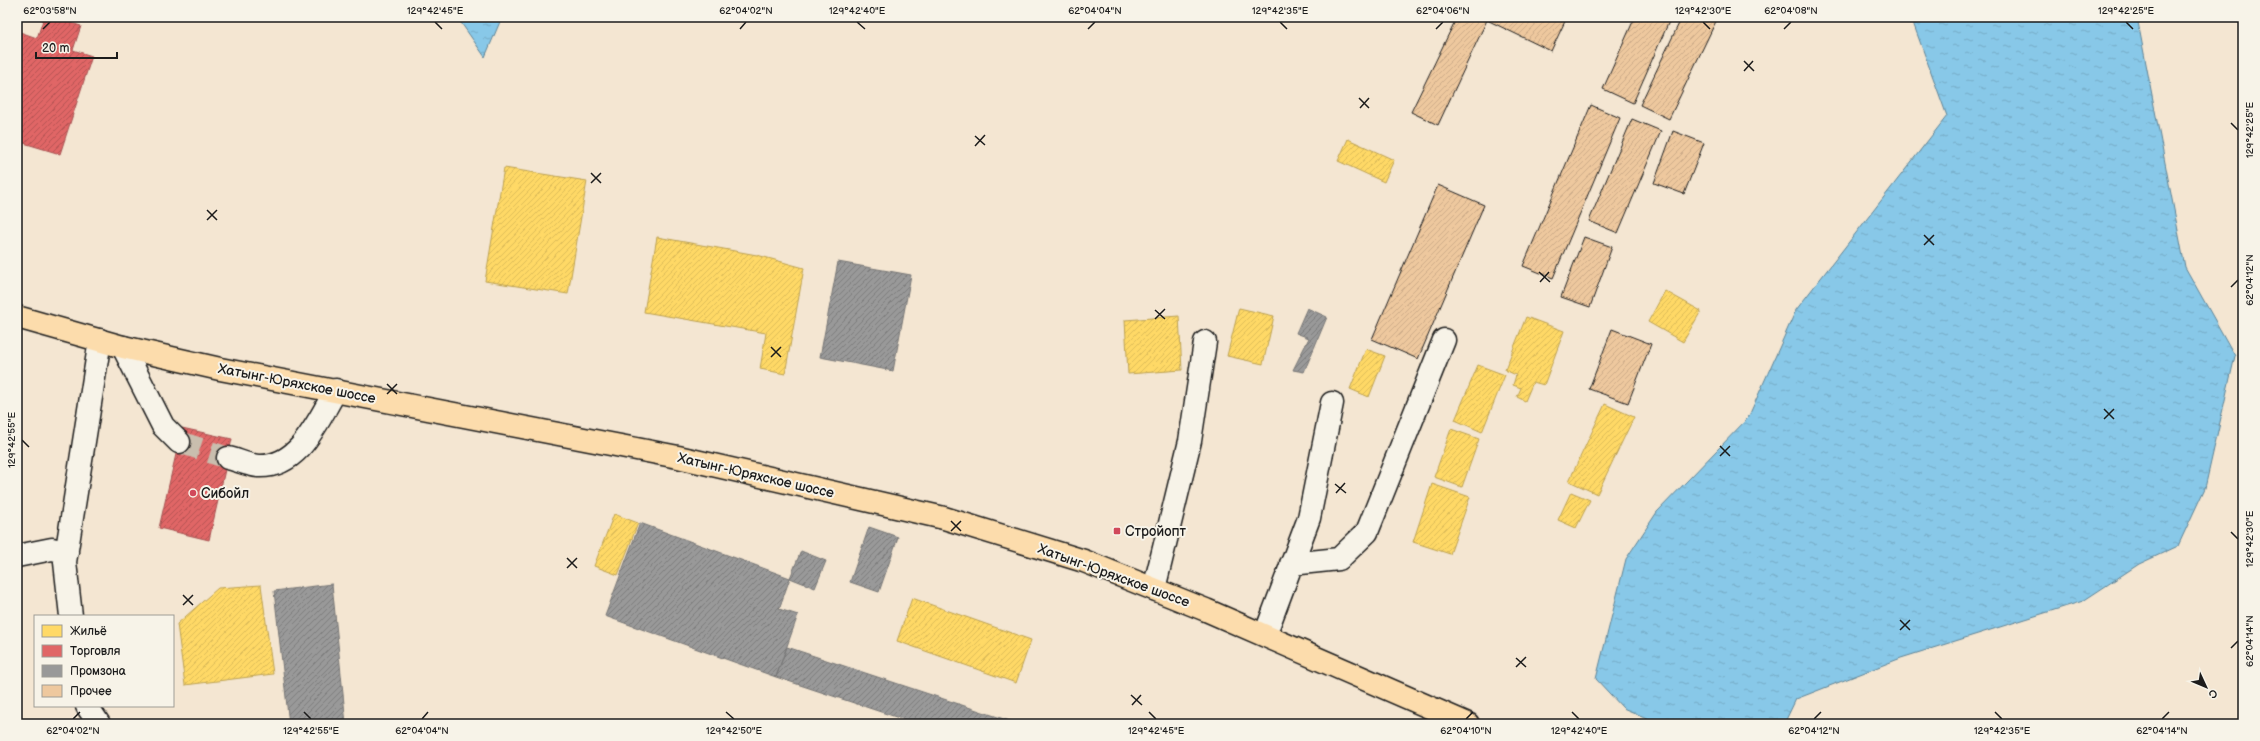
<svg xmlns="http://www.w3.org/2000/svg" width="2260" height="741" font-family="'Balsamiq Sans',sans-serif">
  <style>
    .water { fill: url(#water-ripples); stroke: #5d8396 }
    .homes { fill: url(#homes-hatch); stroke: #bba050 }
    .shops { fill: url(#shops-hatch); stroke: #a55050 }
    .industry { fill: url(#industry-hatch); stroke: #747474 }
    .building { fill: url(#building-hatch); stroke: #1c1c1c }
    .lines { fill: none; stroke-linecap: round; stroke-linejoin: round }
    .minor-tunnel { stroke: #c9beae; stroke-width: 22; stroke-dasharray: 22 11; stroke-linecap: butt }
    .minor-casing { stroke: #1c1c1c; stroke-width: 25 }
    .major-casing { stroke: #1c1c1c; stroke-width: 25 }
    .minor { stroke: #f7f3e8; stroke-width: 22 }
    .major { stroke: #fcdcac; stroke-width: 22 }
    .ticks { fill: none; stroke: #1c1c1c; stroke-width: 1.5 }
    .poi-dot { fill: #d1495b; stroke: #f7f3e8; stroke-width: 1.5 }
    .labels { text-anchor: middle; stroke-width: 4; stroke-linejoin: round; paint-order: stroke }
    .street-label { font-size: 14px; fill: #1c1c1c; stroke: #f7f3e8 }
    .poi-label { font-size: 14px; fill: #1c1c1c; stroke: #f7f3e8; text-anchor: start }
    .neatline { fill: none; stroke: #1c1c1c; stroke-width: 1.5 }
    .ticks-label { font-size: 10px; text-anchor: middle; fill: #1c1c1c }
  </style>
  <defs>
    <pattern id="water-ripples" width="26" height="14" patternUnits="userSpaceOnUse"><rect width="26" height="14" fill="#88c8e8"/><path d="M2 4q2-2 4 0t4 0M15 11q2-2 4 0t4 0" fill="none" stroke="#75abc6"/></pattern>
    <pattern id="homes-hatch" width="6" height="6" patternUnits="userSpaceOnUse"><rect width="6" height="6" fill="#ffd966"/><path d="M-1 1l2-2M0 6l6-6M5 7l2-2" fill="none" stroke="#daba58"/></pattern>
    <pattern id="shops-hatch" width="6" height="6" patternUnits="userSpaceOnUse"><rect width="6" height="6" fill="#e06666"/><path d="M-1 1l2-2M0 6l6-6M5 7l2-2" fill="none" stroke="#b55353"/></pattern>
    <pattern id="industry-hatch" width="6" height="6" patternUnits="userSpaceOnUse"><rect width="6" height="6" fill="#999"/><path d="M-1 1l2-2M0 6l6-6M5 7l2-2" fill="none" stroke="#7c7c7c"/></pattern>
    <pattern id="building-hatch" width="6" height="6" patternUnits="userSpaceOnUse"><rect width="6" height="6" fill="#eec89e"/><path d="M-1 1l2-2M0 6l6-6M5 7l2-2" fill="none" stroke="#ccab88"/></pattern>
  </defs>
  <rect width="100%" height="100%" fill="#f4e6d2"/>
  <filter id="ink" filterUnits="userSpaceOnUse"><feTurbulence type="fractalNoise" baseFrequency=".025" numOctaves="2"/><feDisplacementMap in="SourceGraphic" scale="8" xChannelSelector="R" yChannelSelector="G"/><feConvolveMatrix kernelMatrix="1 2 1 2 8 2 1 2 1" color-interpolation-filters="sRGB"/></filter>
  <g filter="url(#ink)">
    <!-- water -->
    <path class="water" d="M 457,17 L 502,17 L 485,57 Z
      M 1911,17 L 2137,17 L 2185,267 L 2235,356 L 2205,488 L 2178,546 L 2139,564 L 2083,601 L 1901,658 L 1796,699 L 1784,724 L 1661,724 L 1623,708 L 1596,679 L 1626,559 L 1657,512 L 1748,418 L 1796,310 L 1947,116 Z"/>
    <!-- homes -->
    <path class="homes" d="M 1348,139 L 1394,160 L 1384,182 L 1338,161 Z
      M 504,168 L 587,181 L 568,294 L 485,281 Z
      M 657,237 L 757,255 L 804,268 L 785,374 L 760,369 L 766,333 L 644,312 Z
      M 1665,291 L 1701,311 L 1683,342 L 1648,322 Z
      M 1239,308 L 1274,316 L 1263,364 L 1227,356 Z
      M 1179,316 L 1182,370 L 1128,374 L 1125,320 Z
      M 1526,317 L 1564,331 L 1544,385 L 1533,382 L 1525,401 L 1517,397 L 1521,388 L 1513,385 L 1516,375 L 1505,370 Z
      M 1366,349 L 1385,356 L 1369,397 L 1350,389 Z
      M 1478,365 L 1505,375 L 1482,432 L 1455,420 Z
      M 1605,404 L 1634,417 L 1597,494 L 1569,481 Z
      M 1451,429 L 1479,439 L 1462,487 L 1434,477 Z
      M 1432,484 L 1470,497 L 1450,554 L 1413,542 Z
      M 1571,492 L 1590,500 L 1576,528 L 1558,520 Z
      M 614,514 L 638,523 L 618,575 L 594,566 Z
      M 261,585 L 273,674 L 185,685 L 177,624 L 218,588 Z
      M 912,598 L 1031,640 L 1016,683 L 897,641 Z"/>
    <!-- shops -->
    <path class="shops" d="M 44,17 L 53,17 L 81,26 L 73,50 L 92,56 L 60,154 L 17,141 L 17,31 L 37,38 Z
      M 182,428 L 232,439 L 209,540 L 159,528 Z"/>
    <!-- industry -->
    <path class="industry" d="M 838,262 L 911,275 L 893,371 L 820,357 Z
      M 1307,308 L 1327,317 L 1304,372 L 1293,370 L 1309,338 L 1296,333 Z
      M 640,523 L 790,578 L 779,609 L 798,615 L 776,677 L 605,616 Z
      M 869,527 L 898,537 L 879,592 L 850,582 Z
      M 801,551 L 826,561 L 815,588 L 790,578 Z
      M 332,584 L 346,724 L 289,724 L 274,591 Z
      M 787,647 L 1019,724 L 917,724 L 776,677 Z"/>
    <!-- building -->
    <path class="building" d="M 1457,17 L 1567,17 L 1551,51 L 1487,20 L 1438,125 L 1411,112 Z
      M 1635,17 L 1671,17 L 1633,103 L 1603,89 Z
      M 1682,17 L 1718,17 L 1669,119 L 1640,105 Z
      M 1591,105 L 1620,118 L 1553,278 L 1523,266 Z
      M 1632,119 L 1661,131 L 1618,233 L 1589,221 Z
      M 1673,131 L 1704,143 L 1684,194 L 1654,183 Z
      M 1438,185 L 1484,205 L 1418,359 L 1372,339 Z
      M 1584,237 L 1612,247 L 1590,307 L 1561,297 Z
      M 1612,329 L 1651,344 L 1628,403 L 1589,389 Z"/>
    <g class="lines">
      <!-- minor-tunnel -->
      <path class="minor-tunnel" d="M 179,442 L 228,458"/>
      <!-- minor casing -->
      <g class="minor-casing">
        <path id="minor" d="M 123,347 L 163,426 L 179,442
          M 228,458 C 237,460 248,465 258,466 C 300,468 318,420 336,390
          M 17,556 L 52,549 L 67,552
          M 1291,564 L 1339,559 L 1367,532 L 1444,340
          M 1154,589 L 1190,441 L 1205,342
          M 71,616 L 65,562 L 100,340
          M 1265,635 L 1309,518 L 1332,403
          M 87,706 L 99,724"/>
      </g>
      <!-- major casing -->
      <g class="major-casing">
        <path id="major" d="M 17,317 L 123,347 L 220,369 L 678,457 L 944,518 L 1084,561 L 1206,610 L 1468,724"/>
      </g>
      <!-- minor -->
      <use href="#minor" class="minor"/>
      <!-- major -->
      <use href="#major" class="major"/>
    </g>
  </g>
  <!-- ticks -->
  <path class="ticks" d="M 435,22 L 442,29M 857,22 L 865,29M 1280,22 L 1287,29M 1703,22 L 1710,29M 2126,22 L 2133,29M 43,29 L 50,22M 740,29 L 746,22M 1088,29 L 1095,22M 1436,29 L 1443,22M 1784,29 L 1791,22M 1744,61 L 1754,71M 1744,71 L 1753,61M 1359,98 L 1369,108M 1360,108 L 1369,98M 2231,123 L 2238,130M 975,136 L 985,145M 975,146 L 985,135M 591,173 L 601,183M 591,183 L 601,173M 207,210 L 217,220M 207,220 L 217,210M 1924,235 L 1934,245M 1924,245 L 1934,235M 1539,272 L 1550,282M 1540,282 L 1549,272M 2231,287 L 2238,280M 1155,310 L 1165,319M 1155,319 L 1165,309M 771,347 L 781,357M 771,357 L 781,347M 387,384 L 397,394M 387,394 L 397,384M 2104,409 L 2114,419M 2104,419 L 2114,409M 22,440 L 29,447M 1720,446 L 1730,456M 1720,456 L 1730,446M 1335,484 L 1346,493M 1336,493 L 1345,483M 951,521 L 961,531M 951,531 L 961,521M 2231,532 L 2238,539M 567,558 L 577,568M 567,568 L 577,558M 183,595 L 193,605M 183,605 L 193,595M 1900,620 L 1910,630M 1900,630 L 1910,620M 2231,648 L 2238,641M 1516,658 L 1526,667M 1516,667 L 1526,657M 1131,695 L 1142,705M 1132,705 L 1141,695M 304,712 L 311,719M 726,712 L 734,719M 1149,712 L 1156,719M 1572,712 L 1579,719M 1995,712 L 2002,719M 73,719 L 80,712M 422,719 L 428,712M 1466,719 L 1473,712M 1814,719 L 1821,712M 2162,719 L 2169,712"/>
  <!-- markers -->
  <g class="poi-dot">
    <circle cx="193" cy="493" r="4"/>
    <rect x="1113" y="527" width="8" height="8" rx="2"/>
  </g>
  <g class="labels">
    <!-- street labels -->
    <g class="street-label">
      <text transform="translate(297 383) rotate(11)" y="5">Хатынг-Юряхское шоссе</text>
      <text transform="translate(756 475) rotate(13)" y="5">Хатынг-Юряхское шоссе</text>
      <text transform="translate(1114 575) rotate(20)" y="5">Хатынг-Юряхское шоссе</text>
    </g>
    <!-- poi labels -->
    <g class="poi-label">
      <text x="201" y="498">Сибойл</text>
      <text x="1125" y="536">Стройопт</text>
    </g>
  </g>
  <!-- margin -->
  <rect width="2260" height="741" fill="none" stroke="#f7f3e8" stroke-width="44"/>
  <!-- legend -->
  <rect x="34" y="615" width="140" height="92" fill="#f7f3e8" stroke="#9f9d96"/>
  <rect x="42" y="625" width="20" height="12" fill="#ffd966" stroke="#9f9d96"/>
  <text x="70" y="635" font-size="12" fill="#1c1c1c">Жильё</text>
  <rect x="42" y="645" width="20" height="12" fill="#e06666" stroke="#9f9d96"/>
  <text x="70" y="655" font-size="12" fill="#1c1c1c">Торговля</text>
  <rect x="42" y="665" width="20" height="12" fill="#999999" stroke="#9f9d96"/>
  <text x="70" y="675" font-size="12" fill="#1c1c1c">Промзона</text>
  <rect x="42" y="685" width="20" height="12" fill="#eec89e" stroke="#9f9d96"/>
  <text x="70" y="695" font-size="12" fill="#1c1c1c">Прочее</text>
  <!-- north arrow -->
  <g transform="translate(2206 687) rotate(134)" stroke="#f7f3e8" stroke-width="3" paint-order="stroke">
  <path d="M0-3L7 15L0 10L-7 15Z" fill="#1c1c1c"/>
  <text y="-6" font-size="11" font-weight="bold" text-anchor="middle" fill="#1c1c1c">С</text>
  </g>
  <!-- scale -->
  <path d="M36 52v6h81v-6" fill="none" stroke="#1c1c1c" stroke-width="2"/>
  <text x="42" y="52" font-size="12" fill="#1c1c1c" stroke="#f7f3e8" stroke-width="3" paint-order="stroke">20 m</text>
  <rect x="22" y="22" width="2216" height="697" class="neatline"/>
  <g class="ticks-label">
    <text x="50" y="14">62°03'58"N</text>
    <text x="435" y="14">129°42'45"E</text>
    <text x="746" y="14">62°04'02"N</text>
    <text x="857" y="14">129°42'40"E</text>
    <text x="1095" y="14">62°04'04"N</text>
    <text x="1280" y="14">129°42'35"E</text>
    <text x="1443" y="14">62°04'06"N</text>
    <text x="1703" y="14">129°42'30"E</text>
    <text x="1791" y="14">62°04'08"N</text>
    <text x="2126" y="14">129°42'25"E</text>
    <text transform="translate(2249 130) rotate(-90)" y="4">129°42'25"E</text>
    <text transform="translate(2249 280) rotate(-90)" y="4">62°04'12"N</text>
    <text transform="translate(11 440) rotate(-90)" y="4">129°42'55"E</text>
    <text transform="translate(2249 539) rotate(-90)" y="4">129°42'30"E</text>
    <text transform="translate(2249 641) rotate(-90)" y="4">62°04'14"N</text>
    <text x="73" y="734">62°04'02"N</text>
    <text x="311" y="734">129°42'55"E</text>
    <text x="422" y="734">62°04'04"N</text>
    <text x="734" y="734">129°42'50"E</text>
    <text x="1156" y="734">129°42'45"E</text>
    <text x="1466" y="734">62°04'10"N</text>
    <text x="1579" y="734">129°42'40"E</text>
    <text x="1814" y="734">62°04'12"N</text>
    <text x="2002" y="734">129°42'35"E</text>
    <text x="2162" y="734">62°04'14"N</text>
  </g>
</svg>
